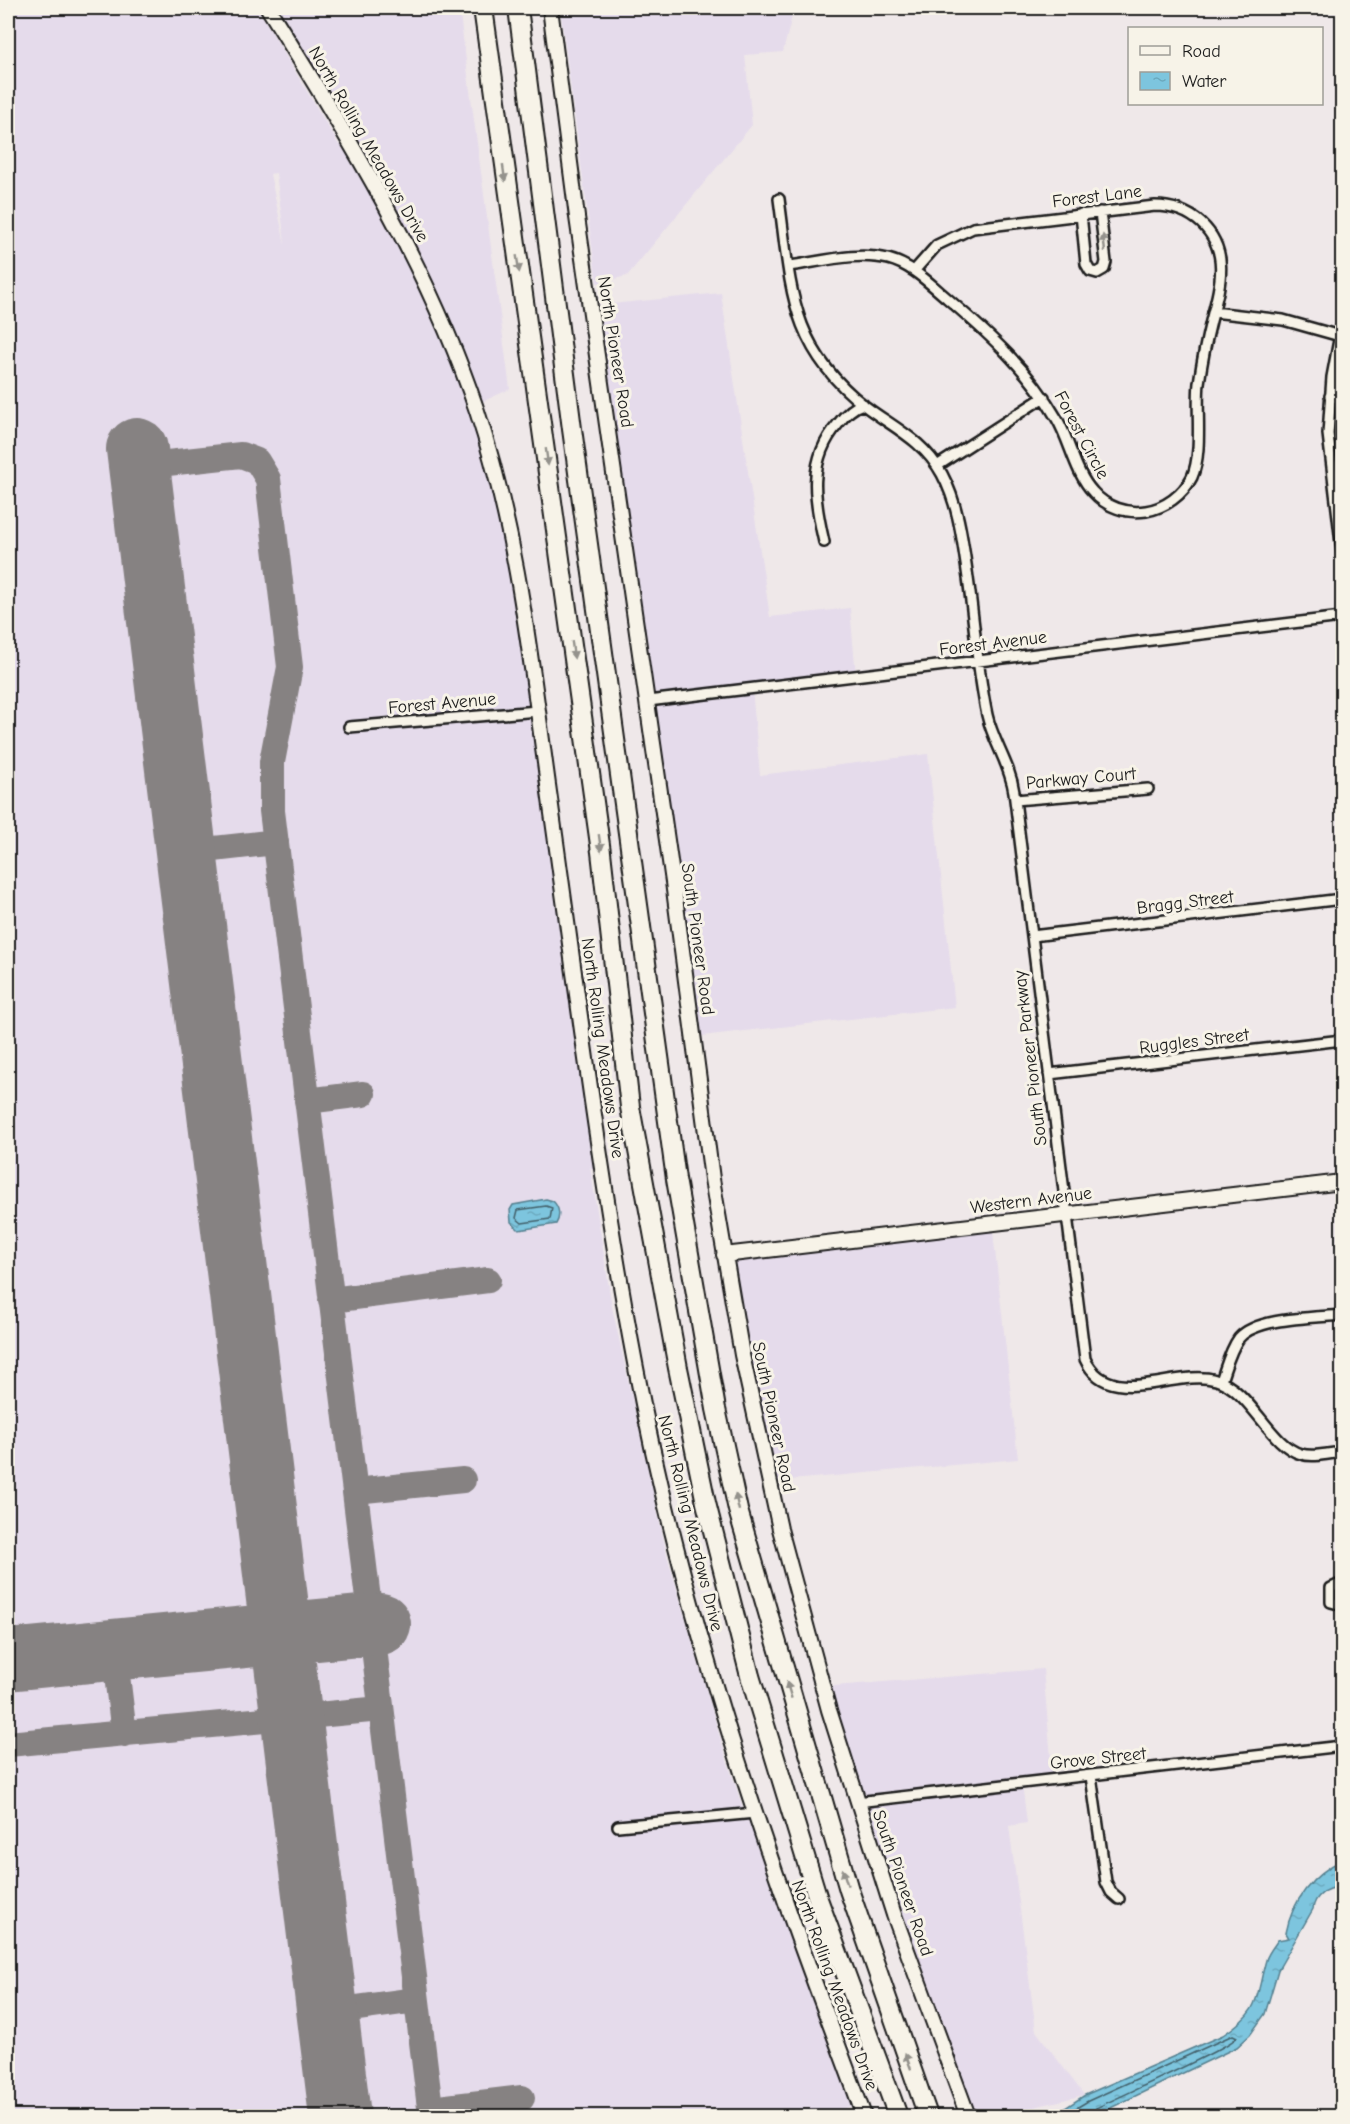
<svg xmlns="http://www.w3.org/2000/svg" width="1350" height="2124" font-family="'Comic Neue',sans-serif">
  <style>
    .built { fill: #e5dbeb; fill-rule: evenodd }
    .water { fill: url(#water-ripples); stroke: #568190; stroke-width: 1.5 }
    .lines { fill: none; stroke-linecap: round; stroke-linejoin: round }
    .shore { stroke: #43606a; stroke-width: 1.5 }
    .taxiway { stroke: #868282; stroke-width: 26 }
    .runway { stroke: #868282; stroke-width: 62 }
    .street-casing { stroke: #1c1c1c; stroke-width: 14 }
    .secondary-casing { stroke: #1c1c1c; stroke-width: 18 }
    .highway-casing { stroke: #1c1c1c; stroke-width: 22 }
    .street { stroke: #f7f3e8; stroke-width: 9 }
    .secondary { stroke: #f7f3e8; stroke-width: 14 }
    .highway { stroke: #f7f3e8; stroke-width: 18 }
    .oneway { fill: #94928c }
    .labels { text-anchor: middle; stroke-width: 6; stroke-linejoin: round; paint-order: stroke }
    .street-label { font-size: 18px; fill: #1c1c1c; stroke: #f7f3e8 }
  </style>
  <defs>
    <pattern id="water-ripples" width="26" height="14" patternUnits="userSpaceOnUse" patternTransform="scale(1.5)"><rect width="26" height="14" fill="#7dc5de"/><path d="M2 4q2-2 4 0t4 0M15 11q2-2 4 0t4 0" fill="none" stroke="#6ba9be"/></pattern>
  </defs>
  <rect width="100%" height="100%" fill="#efe8e9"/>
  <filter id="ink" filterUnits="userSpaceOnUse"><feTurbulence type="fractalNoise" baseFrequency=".0167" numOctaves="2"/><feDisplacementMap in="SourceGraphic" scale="12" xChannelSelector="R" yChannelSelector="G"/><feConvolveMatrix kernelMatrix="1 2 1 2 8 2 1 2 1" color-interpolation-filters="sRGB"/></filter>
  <g filter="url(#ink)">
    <!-- built -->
    <path class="built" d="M 8,8 L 459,8 L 510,389 L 475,405 L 498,481 L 604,1186 L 590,1166 L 612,1307 L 667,1555 L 725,1754 L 745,1814 L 755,1813 L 859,2104 L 818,2116 L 8,2116 ZM 272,14 L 349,141 L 339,145 L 264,19 ZM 276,173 L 285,243 L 285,244 L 270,174 Z
      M 560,8 L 794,8 L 783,52 L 745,55 L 752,125 L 627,276 L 597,283 Z
      M 721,293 L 770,617 L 850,608 L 856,676 L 752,689 L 760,775 L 928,754 L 955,1007 L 693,1037 L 591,306 Z
      M 992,1223 L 1018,1459 L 769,1482 L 724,1255 Z
      M 1043,1669 L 1053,1780 L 1022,1783 L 1027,1823 L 1009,1826 L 1036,2031 L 1084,2095 L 997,2116 L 968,2116 L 822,1687 Z"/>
    <!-- water -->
    <path class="water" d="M 546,1199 L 553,1201 C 559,1207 561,1216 556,1224 L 519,1230 L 511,1222 L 510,1210 L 513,1205 Z
      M 1342,1860 L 1342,1886 C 1329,1888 1315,1893 1313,1909 L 1278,1970 L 1265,2014 L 1250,2035 L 1237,2047 L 1094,2116 L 1053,2116 L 1085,2095 L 1223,2035 C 1262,2009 1255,1999 1266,1960 C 1268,1953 1274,1946 1278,1940 L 1289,1938 L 1286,1933 C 1292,1901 1313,1874 1342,1860 Z"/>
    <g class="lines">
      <!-- shore -->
      <path class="shore" d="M 546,1206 L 552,1208 L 550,1219 L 522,1223 L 516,1218 L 518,1210 Z
        M 1063,2116 L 1088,2101 L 1233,2035 L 1237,2037 C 1234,2046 1116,2098 1096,2108 L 1092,2116"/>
      <!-- taxiway -->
      <path class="taxiway" d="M 140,466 L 241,455 L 257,461 L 268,479 L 290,667 L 272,762 L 272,811 L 431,2116
        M 187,852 L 276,842
        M 307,1101 L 363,1094
        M 331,1300 L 488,1280
        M 355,1491 L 463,1480
        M 114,1650 L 124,1734
        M 8,1744 L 381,1709
        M 328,2012 L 416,2000
        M 430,2109 L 522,2098"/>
      <!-- runway -->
      <path class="runway" d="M 137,449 L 340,2116
        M 8,1660 L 380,1624"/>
      <!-- street casing -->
      <g class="street-casing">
        <path id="street" d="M 779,199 C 791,286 789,347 865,406 C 894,428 923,440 942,474 C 958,504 962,537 967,571 C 974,618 977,668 987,715 C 993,742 1010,764 1014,792 L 1085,1359 C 1109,1411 1175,1368 1216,1380 C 1250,1389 1270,1446 1301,1454 C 1314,1458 1330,1453 1342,1452
          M 1081,214 L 1086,264 L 1090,271 L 1097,273 L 1104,269 L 1106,262 L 1100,212
          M 789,266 C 820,262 856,251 888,259 C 912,265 929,283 948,299 C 990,335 1029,370 1057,419 C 1070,441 1075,473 1093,492 C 1106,507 1126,514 1146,511 C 1165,508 1183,495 1192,477 C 1203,452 1196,411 1199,383 C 1202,362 1206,341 1211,321 C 1220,286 1231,251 1201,223 C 1189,212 1172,206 1155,206 L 973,228 L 937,245 L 914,271
          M 1213,312 L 1283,320 L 1340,336
          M 1342,324 L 1332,377 L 1328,434 L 1342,551
          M 1330,396 L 1342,398
          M 937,466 L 1044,397
          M 824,542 C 814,499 807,460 838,424 C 844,416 853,407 863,404
          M 648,701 L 1342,617
          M 349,727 L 538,711
          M 1015,800 L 1148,789
          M 1032,936 L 1342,899
          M 1049,1074 L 1342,1040
          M 1221,1381 C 1226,1367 1230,1350 1239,1338 C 1257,1317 1315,1318 1342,1315
          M 1342,1583 L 1331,1588 L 1331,1602 L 1342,1605
          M 1091,1776 L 1106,1882 L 1111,1892 L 1119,1899
          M 857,1802 L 1342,1746
          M 618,1826 L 755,1813"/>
      </g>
      <!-- secondary casing -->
      <g class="secondary-casing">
        <path id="secondary" d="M 268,8 C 348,137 428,265 477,411 C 518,535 531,663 549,792 C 576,982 599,1174 635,1363 C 669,1545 723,1723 784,1897 C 809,1971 838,2043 864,2116
          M 550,8 L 577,217 L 673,882 L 712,1179 L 742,1355 L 780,1529 L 829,1710 L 894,1915 L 968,2116
          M 724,1255 L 1342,1182"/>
      </g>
      <!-- highway casing -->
      <g class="highway-casing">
        <path id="highway" d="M 483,8 L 601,852 L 630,1107 L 678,1368 L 706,1503 L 750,1676 L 818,1899 L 898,2116
          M 518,8 L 572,429 L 676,1179 L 716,1409 L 738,1510 L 849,1890 L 928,2116"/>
      </g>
      <!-- street -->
      <use href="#street" class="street"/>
      <!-- secondary -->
      <use href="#secondary" class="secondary"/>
      <!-- highway -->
      <use href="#highway" class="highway"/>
    </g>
    <!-- one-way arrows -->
    <defs><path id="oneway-solid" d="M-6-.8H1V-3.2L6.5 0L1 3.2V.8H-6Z" transform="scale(1.5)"/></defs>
    <g class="oneway">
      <use href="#oneway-solid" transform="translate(504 173) rotate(82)"/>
      <use href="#oneway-solid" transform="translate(1104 243) rotate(-97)"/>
      <use href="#oneway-solid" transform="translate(518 264) rotate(81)"/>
      <use href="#oneway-solid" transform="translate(547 457) rotate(82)"/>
      <use href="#oneway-solid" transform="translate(573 650) rotate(82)"/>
      <use href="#oneway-solid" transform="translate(600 843) rotate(82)"/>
      <use href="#oneway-solid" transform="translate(737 1502) rotate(-103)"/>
      <use href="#oneway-solid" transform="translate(789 1690) rotate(-107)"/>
      <use href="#oneway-solid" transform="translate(845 1877) rotate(-107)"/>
      <use href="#oneway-solid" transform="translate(908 2061) rotate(-110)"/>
    </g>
  </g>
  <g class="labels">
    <!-- street labels -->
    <g class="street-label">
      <text transform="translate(369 144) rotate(60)" y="6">North Rolling Meadows Drive</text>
      <text transform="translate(1097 196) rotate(-7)" y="6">Forest Lane</text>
      <text transform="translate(616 352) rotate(81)" y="6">North Pioneer Road</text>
      <text transform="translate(1082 435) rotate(62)" y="6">Forest Circle</text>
      <text transform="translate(993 643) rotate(-7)" y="6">Forest Avenue</text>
      <text transform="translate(442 703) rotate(-5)" y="6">Forest Avenue</text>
      <text transform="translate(1081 778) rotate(-5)" y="6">Parkway Court</text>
      <text transform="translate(1185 902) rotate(-7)" y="6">Bragg Street</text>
      <text transform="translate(698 939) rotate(82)" y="6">South Pioneer Road</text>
      <text transform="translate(1194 1041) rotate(-7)" y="6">Ruggles Street</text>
      <text transform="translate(603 1048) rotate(82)" y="6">North Rolling Meadows Drive</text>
      <text transform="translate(1030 1058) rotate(-97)" y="6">South Pioneer Parkway</text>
      <text transform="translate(1031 1200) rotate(-7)" y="6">Western Avenue</text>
      <text transform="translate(774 1417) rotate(78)" y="6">South Pioneer Road</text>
      <text transform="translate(691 1523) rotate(76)" y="6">North Rolling Meadows Drive</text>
      <text transform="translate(1098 1758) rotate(-6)" y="6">Grove Street</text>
      <text transform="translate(903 1883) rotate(71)" y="6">South Pioneer Road</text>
      <text transform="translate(835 1985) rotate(70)" y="6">North Rolling Meadows Drive</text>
    </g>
  </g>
  <!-- margin -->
  <rect width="1350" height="2124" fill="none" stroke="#f7f3e8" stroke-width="30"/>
  <rect x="15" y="15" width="1320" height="2094" fill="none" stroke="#1c1c1c" stroke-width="2" filter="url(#ink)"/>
  <!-- legend -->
  <rect x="1128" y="27" width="195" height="78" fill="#f7f3e8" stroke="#9f9d96" stroke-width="1.5"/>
  <rect x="1140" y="46" width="30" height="9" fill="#f7f3e8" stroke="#9f9d96" stroke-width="1.5"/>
  <text x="1182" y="57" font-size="18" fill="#1c1c1c">Road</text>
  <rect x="1140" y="72" width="30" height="18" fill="url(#water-ripples)" stroke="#9f9d96" stroke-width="1.5"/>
  <text x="1182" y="87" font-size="18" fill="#1c1c1c">Water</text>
</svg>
